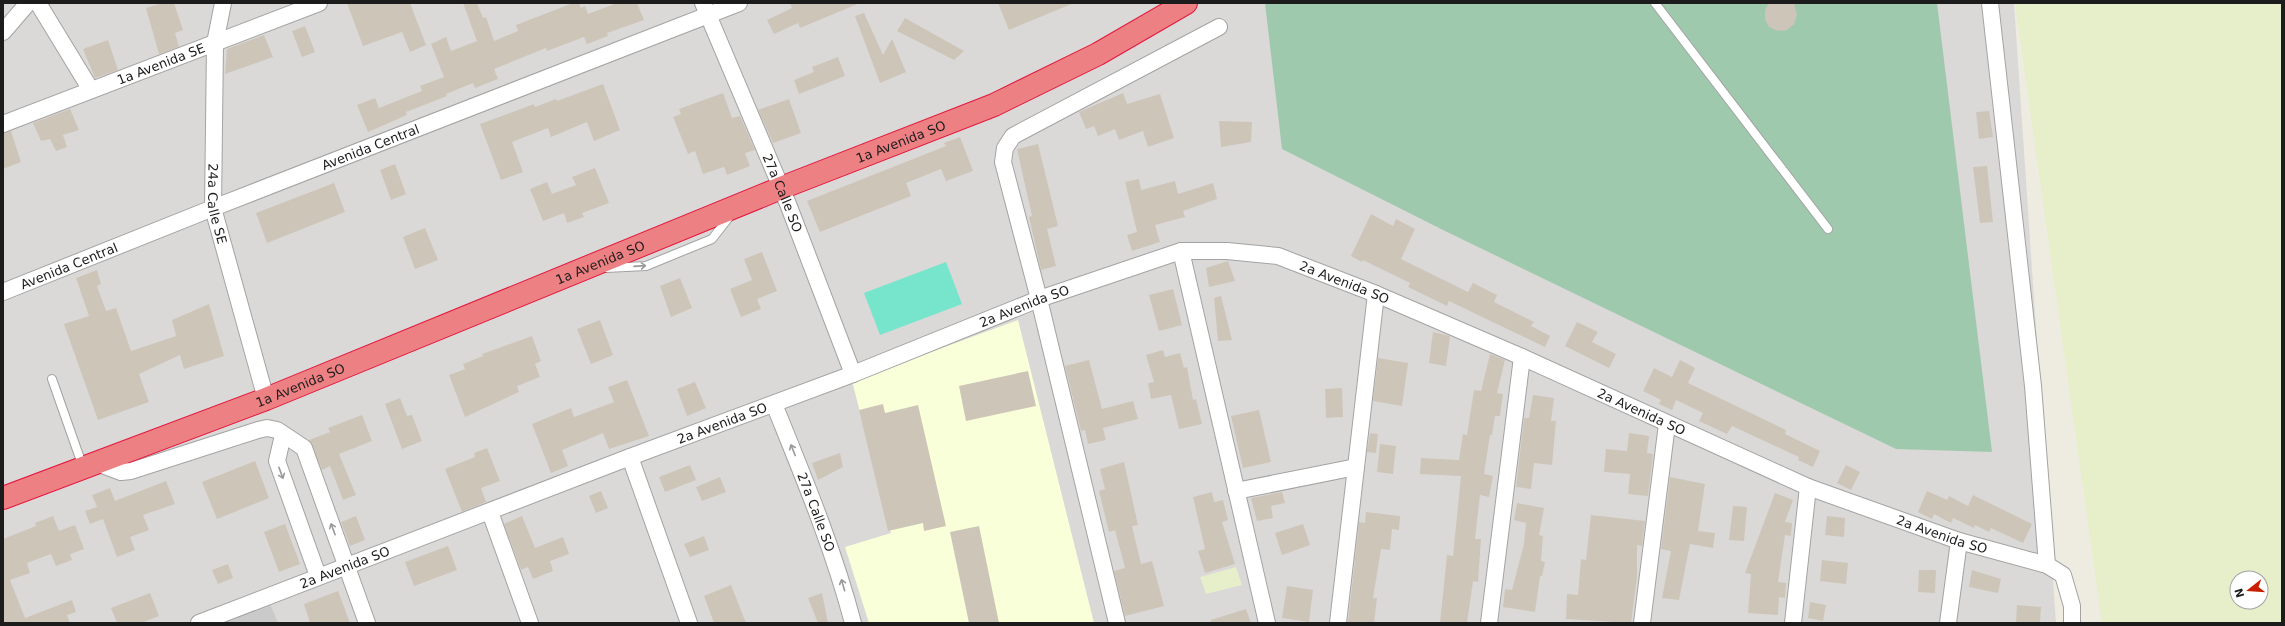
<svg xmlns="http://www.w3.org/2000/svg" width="2285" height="626" font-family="'DejaVu Sans',sans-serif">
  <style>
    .residential { fill: #dad9d8 }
    .education { fill: #f9ffd8 }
    .religious { fill: #cacaca }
    .farmland { fill: #e6efc9; fill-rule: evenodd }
    .cemetery { fill: #9fc9ac }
    .pitch { fill: #76e5cb }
    .building { fill: #cec5b9 }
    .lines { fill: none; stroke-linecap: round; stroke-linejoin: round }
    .lane-casing { stroke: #a3a3a3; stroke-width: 10 }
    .street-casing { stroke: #a3a3a3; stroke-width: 18 }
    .highway-casing { stroke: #e4153c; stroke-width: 24 }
    .lane { stroke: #fff; stroke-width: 8 }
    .street { stroke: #fff; stroke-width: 16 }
    .highway { stroke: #ed8083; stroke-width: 22 }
    .oneway { stroke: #999 }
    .labels { text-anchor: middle; stroke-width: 4; stroke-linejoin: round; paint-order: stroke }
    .street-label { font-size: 13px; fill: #1c1c1c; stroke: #fff }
  </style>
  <rect width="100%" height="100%" fill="#eeece0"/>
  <!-- residential -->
  <path class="residential" d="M 3,3 L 2014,3 L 2056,623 L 3,623 Z"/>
  <!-- education -->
  <path class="education" d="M 1018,320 L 1094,623 L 869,623 L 845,547 L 891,533 L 852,381 Z"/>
  <!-- religious -->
  <path class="religious" d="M 270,604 L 278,623 L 224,623 Z"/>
  <!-- farmland -->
  <path class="farmland" d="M 2015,3 L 2282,3 L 2282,623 L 2102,623 ZM 2237,578 L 2261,578 L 2261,602 L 2237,602 Z
    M 1236,567 L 1242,585 L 1206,594 L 1200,577 Z"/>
  <!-- cemetery -->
  <path class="cemetery" d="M 1265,3 L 1937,3 L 1992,452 L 1896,449 L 1443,230 L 1282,149 Z"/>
  <!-- pitch -->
  <path class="pitch" d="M 946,262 L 962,304 L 880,335 L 864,293 Z"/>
  <!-- building -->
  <path class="building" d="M 162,3 L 174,3 L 183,30 L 175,33 L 179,47 L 159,54 L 146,8 Z
    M 347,3 L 410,3 L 426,45 L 410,52 L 402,32 L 363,46 Z
    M 463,3 L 477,3 L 483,18 L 486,17 L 494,41 L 518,31 L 516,25 L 573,3 L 579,3 L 581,8 L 585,6 L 588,14 L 617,3 L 637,3 L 644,20 L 607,33 L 608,36 L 587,44 L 584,37 L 547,51 L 546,48 L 494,69 L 498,79 L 475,88 L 473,83 L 446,94 L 447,96 L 406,112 L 407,115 L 368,132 L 357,105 L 375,98 L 379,108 L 422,91 L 420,86 L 444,77 L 431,44 L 446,37 L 451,51 L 477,41 Z
    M 790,3 L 860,3 L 800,28 L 798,23 L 774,34 L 767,20 L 792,8 Z
    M 998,3 L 1074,3 L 1009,30 Z
    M 1769,3 L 1794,3 L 1797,15 L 1794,24 L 1787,30 L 1778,31 L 1769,27 L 1765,19 L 1765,10 Z
    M 864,13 L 883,55 L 892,39 L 906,72 L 880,83 L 855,16 Z
    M 905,18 L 964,51 L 954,60 L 897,31 Z
    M 305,26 L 315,52 L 302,57 L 292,31 Z
    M 264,35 L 273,57 L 225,74 L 227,49 Z
    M 108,40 L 118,70 L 95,78 L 83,49 Z
    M 838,57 L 845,76 L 799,94 L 794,80 L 814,72 L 812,67 Z
    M 603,84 L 620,130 L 594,141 L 587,122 L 551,137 L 548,128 L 512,142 L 523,172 L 501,180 L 480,124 L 534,104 L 535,107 L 556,99 L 557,101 Z
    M 723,93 L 732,118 L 740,116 L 755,150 L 745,153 L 750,166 L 727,175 L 724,167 L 703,174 L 695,151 L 688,154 L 673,117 L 681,114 L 679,109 Z
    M 1123,93 L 1127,104 L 1160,94 L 1174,138 L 1148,147 L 1143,131 L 1119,140 L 1115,129 L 1098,136 L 1094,126 L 1086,129 L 1079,112 Z
    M 789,99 L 801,133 L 773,143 L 758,110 Z
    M 70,109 L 79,130 L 63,135 L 67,147 L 56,151 L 50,139 L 41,141 L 33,123 Z
    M 1989,111 L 1993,137 L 1979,139 L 1976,112 Z
    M 1219,121 L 1252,122 L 1251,142 L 1221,147 Z
    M 11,131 L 21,162 L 3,169 L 3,133 Z
    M 960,137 L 973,171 L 946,181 L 941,169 L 906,183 L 911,196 L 820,232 L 807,201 L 946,146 L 944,143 Z
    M 1038,144 L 1058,226 L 1047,229 L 1056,266 L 1041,270 L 1029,217 L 1032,216 L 1017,149 Z
    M 395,164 L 406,194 L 391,200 L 380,170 Z
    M 1987,166 L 1993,222 L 1980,223 L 1973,167 Z
    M 595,168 L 609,203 L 582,213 L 584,217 L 567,223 L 564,213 L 543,221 L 530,189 L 547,182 L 552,194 L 576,185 L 572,177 Z
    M 1139,179 L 1141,190 L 1175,181 L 1178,194 L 1213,183 L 1217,199 L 1183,211 L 1185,217 L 1155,225 L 1160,242 L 1132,251 L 1127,235 L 1137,232 L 1125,182 Z
    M 334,183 L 345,212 L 267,243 L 256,213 Z
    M 1371,214 L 1393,226 L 1396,219 L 1415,229 L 1401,259 L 1468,292 L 1473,283 L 1497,295 L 1494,302 L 1534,322 L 1531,326 L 1550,336 L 1545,347 L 1449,301 L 1447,306 L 1408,287 L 1410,283 L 1363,260 L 1362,262 L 1351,256 Z
    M 425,228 L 438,260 L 415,269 L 403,237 Z
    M 762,252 L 777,291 L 757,299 L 761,309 L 741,317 L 730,289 L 752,280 L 744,259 Z
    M 1228,261 L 1235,281 L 1209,287 L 1206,268 Z
    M 97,270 L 101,284 L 97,286 L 106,311 L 116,308 L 131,351 L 176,336 L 172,320 L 209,304 L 224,356 L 184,369 L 180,355 L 139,374 L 149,402 L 98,420 L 64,324 L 89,316 L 76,278 Z
    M 680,278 L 692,308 L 671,317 L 660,286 Z
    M 1173,289 L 1182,325 L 1159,331 L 1149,295 Z
    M 1221,296 L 1232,340 L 1218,341 L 1214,298 Z
    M 600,320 L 613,355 L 591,364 L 577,329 Z
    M 1577,322 L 1598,332 L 1592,342 L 1616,354 L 1609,368 L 1565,346 Z
    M 1433,332 L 1450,336 L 1446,366 L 1429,363 Z
    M 532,336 L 541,361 L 535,364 L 540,377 L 517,386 L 519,392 L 465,417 L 449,375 L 465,369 L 463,364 L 483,356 L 482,354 Z
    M 1163,350 L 1165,357 L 1180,353 L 1184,368 L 1187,367 L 1193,400 L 1196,399 L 1202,424 L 1179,429 L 1171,395 L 1151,399 L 1148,383 L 1154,382 L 1146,355 Z
    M 1490,354 L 1505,360 L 1497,393 L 1503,394 L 1500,416 L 1495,416 L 1492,435 L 1490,435 L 1484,474 L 1493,476 L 1489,497 L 1480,495 L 1475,539 L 1481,539 L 1478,582 L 1473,581 L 1467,623 L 1440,623 L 1447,555 L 1453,556 L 1461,476 L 1420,474 L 1421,458 L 1459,460 L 1463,434 L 1467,435 L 1474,390 L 1481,391 Z
    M 1378,358 L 1408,363 L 1402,406 L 1373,401 Z
    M 1089,360 L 1102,409 L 1133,401 L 1138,419 L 1103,428 L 1106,440 L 1088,444 L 1085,430 L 1081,431 L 1065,366 Z
    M 1680,360 L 1695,368 L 1688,383 L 1786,430 L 1785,434 L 1820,451 L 1813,467 L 1798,460 L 1799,457 L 1732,426 L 1727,434 L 1699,421 L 1703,413 L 1676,400 L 1672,410 L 1659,404 L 1661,400 L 1643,391 L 1654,368 L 1672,377 Z
    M 1028,371 L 1036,406 L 966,421 L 959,386 Z
    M 627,380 L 649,436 L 609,449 L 603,433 L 562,450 L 568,466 L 551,473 L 532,424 L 571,408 L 574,417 L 614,402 L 608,387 Z
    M 695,382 L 706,408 L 687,416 L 677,389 Z
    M 1342,388 L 1343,417 L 1326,418 L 1325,389 Z
    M 1533,395 L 1554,398 L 1551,421 L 1556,421 L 1552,465 L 1534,463 L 1531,489 L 1516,487 L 1524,418 L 1529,418 Z
    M 400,398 L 407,416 L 412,415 L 422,441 L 402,449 L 385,404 Z
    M 883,404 L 885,413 L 918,405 L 946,526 L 924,531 L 923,523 L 888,531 L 859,410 Z
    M 1259,410 L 1271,462 L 1243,468 L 1231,416 Z
    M 362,415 L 372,441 L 339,454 L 356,495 L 343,500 L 330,466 L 322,470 L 309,440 L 330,432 L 328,428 Z
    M 1370,433 L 1378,434 L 1376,453 L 1367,452 Z
    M 1629,433 L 1649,436 L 1647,453 L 1653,454 L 1648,496 L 1628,494 L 1630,474 L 1604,472 L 1606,449 L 1627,451 Z
    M 1380,444 L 1396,446 L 1393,474 L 1377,472 Z
    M 487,448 L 500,481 L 481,488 L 486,502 L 462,512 L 445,469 L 475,457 L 474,453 Z
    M 840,453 L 843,467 L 818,480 L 812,463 Z
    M 255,461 L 269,498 L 217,519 L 202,482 Z
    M 1124,462 L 1138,525 L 1132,526 L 1141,564 L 1152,561 L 1164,606 L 1125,616 L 1114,571 L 1125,568 L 1115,530 L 1109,532 L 1099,491 L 1105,489 L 1100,469 Z
    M 690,465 L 696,480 L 665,492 L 659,477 Z
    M 1846,465 L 1860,472 L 1851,490 L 1837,483 Z
    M 720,477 L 726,492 L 702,501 L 696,487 Z
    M 1670,477 L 1705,484 L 1698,531 L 1715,533 L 1713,548 L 1690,544 L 1679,600 L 1662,598 L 1671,551 L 1661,549 Z
    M 166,481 L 175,504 L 143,515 L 149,530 L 130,537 L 135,550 L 117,557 L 103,519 L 90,524 L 85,511 L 97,507 L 92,495 L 110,488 L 115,501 Z
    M 601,491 L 608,508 L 596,513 L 589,496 Z
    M 1927,491 L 1947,500 L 1949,496 L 1968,506 L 1973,495 L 2032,524 L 2023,543 L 1991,528 L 1989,532 L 1975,525 L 1974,528 L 1953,518 L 1951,523 L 1934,514 L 1932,519 L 1918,512 Z
    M 1212,492 L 1214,502 L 1223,500 L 1228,520 L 1222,522 L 1235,564 L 1205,573 L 1198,551 L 1205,549 L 1193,497 Z
    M 1282,492 L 1285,503 L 1271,506 L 1273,518 L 1257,521 L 1251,498 Z
    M 1775,493 L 1793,500 L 1785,522 L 1792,523 L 1791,536 L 1785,535 L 1778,582 L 1786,583 L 1785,598 L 1779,597 L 1778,615 L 1748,613 L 1751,574 L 1745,573 Z
    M 1517,503 L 1544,508 L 1539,535 L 1543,536 L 1541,561 L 1545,562 L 1542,576 L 1540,576 L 1535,612 L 1503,607 L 1505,589 L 1512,590 L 1524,544 L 1526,523 L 1514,520 Z
    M 1733,506 L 1747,507 L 1744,541 L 1729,540 Z
    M 1366,512 L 1400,516 L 1399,530 L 1392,529 L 1390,550 L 1381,549 L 1373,598 L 1377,598 L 1374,623 L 1348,623 L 1359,522 L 1365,523 Z
    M 1591,515 L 1645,521 L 1642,546 L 1637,545 L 1637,577 L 1631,623 L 1566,619 L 1567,594 L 1578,595 L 1581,559 L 1586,560 Z
    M 53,516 L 59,531 L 75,525 L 84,549 L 70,554 L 72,560 L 56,566 L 51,554 L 27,563 L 30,573 L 10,580 L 25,618 L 72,600 L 76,612 L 67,615 L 70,623 L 3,623 L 3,539 L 36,526 L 35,523 Z
    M 356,516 L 365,540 L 350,546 L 341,522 Z
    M 522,516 L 535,548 L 563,537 L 569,554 L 550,561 L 553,571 L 533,579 L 528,567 L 521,570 L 504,524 Z
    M 1827,516 L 1845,518 L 1844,537 L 1825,535 Z
    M 285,524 L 300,564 L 279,572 L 264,532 Z
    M 1303,524 L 1310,545 L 1282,555 L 1275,533 Z
    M 979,526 L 999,623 L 969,623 L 950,532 Z
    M 704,536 L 709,550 L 690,557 L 684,544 Z
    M 448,546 L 457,570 L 414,586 L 405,562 Z
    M 1822,560 L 1848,563 L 1846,584 L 1820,581 Z
    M 228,564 L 233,578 L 218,584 L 212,570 Z
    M 1919,570 L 1936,570 L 1935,593 L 1918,592 Z
    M 1972,570 L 2001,579 L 1998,593 L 1969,587 Z
    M 731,585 L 746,623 L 714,623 L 704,596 Z
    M 1287,586 L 1313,590 L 1309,622 L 1282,618 Z
    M 338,591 L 350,623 L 310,623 L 304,604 Z
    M 150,593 L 159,616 L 141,623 L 117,623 L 111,608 Z
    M 822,593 L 828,623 L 818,623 L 808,598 Z
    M 1810,602 L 1826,605 L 1823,621 L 1808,618 Z
    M 2017,605 L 2041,607 L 2040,623 L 2016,623 Z
    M 1246,609 L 1251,623 L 1211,623 L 1211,620 Z"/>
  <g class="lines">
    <!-- lane casing -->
    <g class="lane-casing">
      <path id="lane" d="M 1655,3 L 1828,229
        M 606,268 L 646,266 L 712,239 L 730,216
        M 52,379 L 83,467"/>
    </g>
    <!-- street casing -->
    <g class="street-casing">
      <g id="street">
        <path d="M 38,3 L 91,90"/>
        <path id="s1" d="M 223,3 L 215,43 L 213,208 L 266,399"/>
        <path id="s2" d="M 703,3 L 788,204 L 853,374"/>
        <path d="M 1990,3 L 2033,386 L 2047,565"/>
        <path d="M 3,32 L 28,3"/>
        <path id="s3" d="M 3,124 L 319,3"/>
        <path d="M 1181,251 L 1267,623"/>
        <path id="s4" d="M 3,292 L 213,208 L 739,3"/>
        <path id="s5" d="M 774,404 C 803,476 833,547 853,623"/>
        <path d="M 283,435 L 277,461 L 318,576"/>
        <path d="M 630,457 L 689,623"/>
        <path d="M 97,463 L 121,472 L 131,471 L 258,430 L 267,428 L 277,430 L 304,448 L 367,623"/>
        <path d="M 1236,491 L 1356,467"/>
        <path d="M 490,512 L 530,623"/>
        <path id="s6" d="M 199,623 L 630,457 L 853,374 L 1039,299 L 1181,251 L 1227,251 L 1278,256 L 1376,294 L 1522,357 L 1808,487 L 1959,541 L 2047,565 L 2063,575 L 2072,606 L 2072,623"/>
        <path d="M 1117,623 L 1039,299 L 1003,162 L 1005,148 L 1013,136 L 1219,27"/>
        <path d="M 1338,623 L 1376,294"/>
        <path d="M 1489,623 L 1522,357"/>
        <path d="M 1642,623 L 1667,424"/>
        <path d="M 1793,623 L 1808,487"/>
        <path d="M 1948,623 L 1959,541"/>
      </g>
    </g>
    <!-- highway casing -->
    <g class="highway-casing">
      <g id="highway">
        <path id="s7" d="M 3,498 L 266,399 L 781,188 L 994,105 L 1098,54 L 1186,3"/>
      </g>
    </g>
    <!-- lane -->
    <use href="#lane" class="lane"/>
    <!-- street -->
    <use href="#street" class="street"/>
    <!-- highway -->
    <use href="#highway" class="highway"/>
  </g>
  <!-- one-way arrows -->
  <defs><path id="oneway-shaft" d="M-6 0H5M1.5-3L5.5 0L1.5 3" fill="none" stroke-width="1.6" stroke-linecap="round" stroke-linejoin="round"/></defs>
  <g class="oneway">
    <use href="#oneway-shaft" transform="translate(640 266) rotate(-4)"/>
    <use href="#oneway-shaft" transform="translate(793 450) rotate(-112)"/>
    <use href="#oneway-shaft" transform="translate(281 473) rotate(70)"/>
    <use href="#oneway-shaft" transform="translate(333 529) rotate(-110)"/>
    <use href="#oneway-shaft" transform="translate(843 585) rotate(-106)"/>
  </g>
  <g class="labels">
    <!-- street labels -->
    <g class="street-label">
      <text dy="5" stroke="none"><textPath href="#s3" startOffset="169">1a Avenida SE</textPath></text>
      <text dy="5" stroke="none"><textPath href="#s7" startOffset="966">1a Avenida SO</textPath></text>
      <text dy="5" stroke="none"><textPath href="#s4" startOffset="395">Avenida Central</textPath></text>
      <text dy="5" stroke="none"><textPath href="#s2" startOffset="206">27a Calle SO</textPath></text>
      <text dy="5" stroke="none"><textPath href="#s1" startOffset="202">24a Calle SE</textPath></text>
      <text dy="5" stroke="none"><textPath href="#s7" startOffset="642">1a Avenida SO</textPath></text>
      <text dy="5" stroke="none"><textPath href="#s4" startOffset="71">Avenida Central</textPath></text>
      <text dy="5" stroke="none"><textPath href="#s6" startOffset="1219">2a Avenida SO</textPath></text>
      <text dy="5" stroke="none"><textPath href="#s6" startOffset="884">2a Avenida SO</textPath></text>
      <text dy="5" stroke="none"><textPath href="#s7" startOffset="318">1a Avenida SO</textPath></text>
      <text dy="5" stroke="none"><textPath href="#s6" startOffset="1543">2a Avenida SO</textPath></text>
      <text dy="5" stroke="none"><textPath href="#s6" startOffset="560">2a Avenida SO</textPath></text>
      <text dy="5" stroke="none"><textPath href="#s5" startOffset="116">27a Calle SO</textPath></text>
      <text dy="5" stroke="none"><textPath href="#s6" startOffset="1868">2a Avenida SO</textPath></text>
      <text dy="5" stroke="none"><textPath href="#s6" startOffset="156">2a Avenida SO</textPath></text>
    </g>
  </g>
  <!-- border -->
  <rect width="2285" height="626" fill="none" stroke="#1c1c1c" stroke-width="8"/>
  <!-- north arrow -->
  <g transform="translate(2249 590) rotate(253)"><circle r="19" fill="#ffffff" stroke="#a4a4a4"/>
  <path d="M0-3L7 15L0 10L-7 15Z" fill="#c71f00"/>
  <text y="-6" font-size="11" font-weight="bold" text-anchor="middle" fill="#1c1c1c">N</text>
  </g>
</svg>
